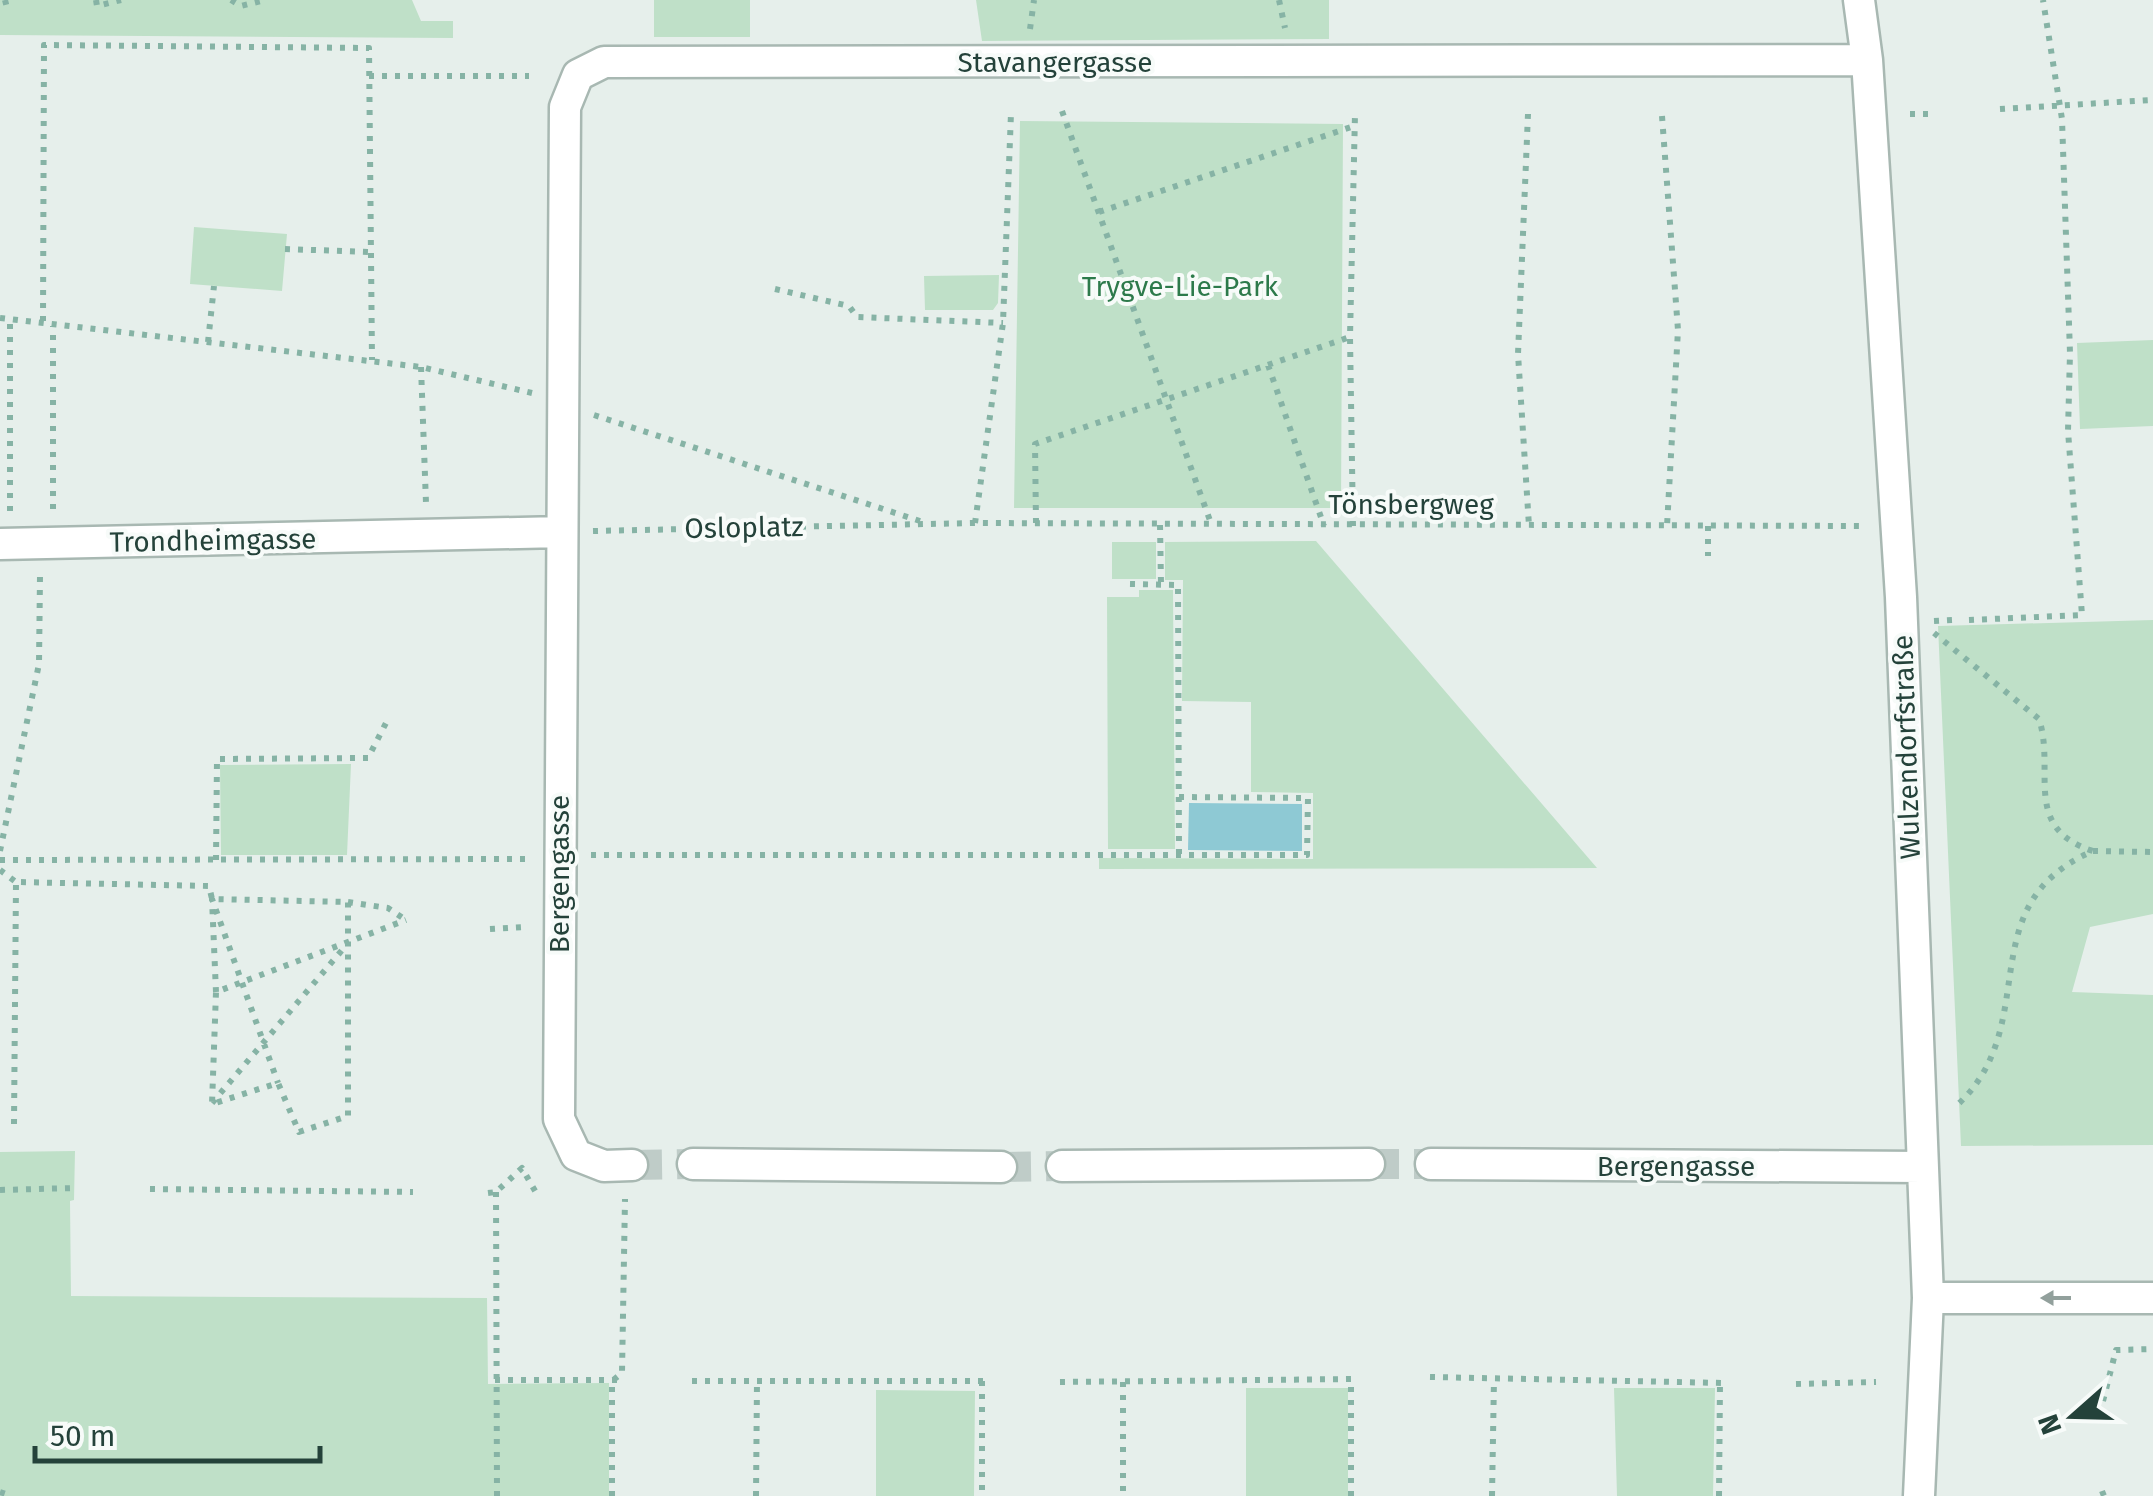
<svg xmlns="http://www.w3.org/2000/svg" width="2153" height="1496" font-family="'Fira Sans',sans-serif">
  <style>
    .green { fill: #bfe0c8 }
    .water { fill: #8ec9d4 }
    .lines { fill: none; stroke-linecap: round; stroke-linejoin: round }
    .street-tunnel { stroke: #bfccc8; stroke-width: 30; stroke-dasharray: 30 15; stroke-linecap: butt }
    .street-casing { stroke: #a8b8b2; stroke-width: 35 }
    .path { stroke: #86b3a5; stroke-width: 6; stroke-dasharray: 5 8; stroke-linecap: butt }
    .street { stroke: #fff; stroke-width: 30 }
    .oneway { fill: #92a09c }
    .labels { text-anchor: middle; stroke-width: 8; stroke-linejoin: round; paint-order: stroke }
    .street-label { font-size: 28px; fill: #24423a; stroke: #f7fbf9 }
    .park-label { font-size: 28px; fill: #2d7a4b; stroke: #f7fbf9 }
  </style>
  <rect width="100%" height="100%" fill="#e6efeb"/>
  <!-- green -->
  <path class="green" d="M 0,0 L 412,0 L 421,21 L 453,21 L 453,38 L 0,35 Z
    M 654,0 L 750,0 L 750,37 L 654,37 Z
    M 976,0 L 1329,0 L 1329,39 L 982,41 Z
    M 1020,121 L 1343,124 L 1341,508 L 1014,508 Z
    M 194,227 L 287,234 L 282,291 L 190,284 Z
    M 999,275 L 998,303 L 993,310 L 925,310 L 924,276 Z
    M 2153,340 L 2153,426 L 2080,429 L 2077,343 Z
    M 1316,541 L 1597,868 L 1099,869 L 1099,858 L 1313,859 L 1313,793 L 1251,792 L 1251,702 L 1182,701 L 1183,580 L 1165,580 L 1165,542 Z
    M 1112,542 L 1156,542 L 1156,579 L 1112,579 Z
    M 1139,590 L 1173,590 L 1175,849 L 1108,849 L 1107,597 L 1139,597 Z
    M 2153,620 L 2153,914 L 2090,927 L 2072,992 L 2153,995 L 2153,1145 L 1961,1146 L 1938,626 Z
    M 351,764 L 347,855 L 221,855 L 220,765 Z
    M 75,1151 L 74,1200 L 70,1201 L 71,1296 L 487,1298 L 488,1384 L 609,1383 L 609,1496 L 0,1496 L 0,1152 Z
    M 1246,1388 L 1348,1388 L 1348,1496 L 1246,1496 Z
    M 1614,1388 L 1715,1388 L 1713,1496 L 1617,1496 Z
    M 876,1390 L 975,1391 L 974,1496 L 876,1496 Z"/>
  <!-- water -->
  <path class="water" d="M 1189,803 L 1302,804 L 1302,851 L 1188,850 Z"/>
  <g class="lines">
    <!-- street-tunnel -->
    <path class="street-tunnel" d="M 1369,1164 L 1431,1164
      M 632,1165 L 693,1164
      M 1001,1167 L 1062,1166"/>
    <!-- street casing -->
    <g class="street-casing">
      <path id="street" d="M 1859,0 L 1867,60 L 1901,597 L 1928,1298 L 1919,1496
        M 0,544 L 562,532
        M 693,1164 L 1001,1167
        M 1431,1164 L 1922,1167
        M 632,1165 L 604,1166 L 576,1155 L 559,1119 L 565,107 L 578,75 L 604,62 L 1867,60
        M 1062,1166 L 1369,1164
        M 1928,1298 L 2153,1298"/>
    </g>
    <!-- path -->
    <path class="path" d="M 5,0 L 7,8
      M 96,0 L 97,6 L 121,0
      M 231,0 L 241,6 L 265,0
      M 1279,0 L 1285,28
      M 1030,29 L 1034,0
      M 369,76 L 529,76
      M 2000,109 L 2153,100
      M 1062,111 L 1212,526
      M 1528,114 L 1518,354 L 1529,526
      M 1910,114 L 1932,114
      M 1662,116 L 1678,330 L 1667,526
      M 1099,212 L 1354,126
      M 285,249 L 371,252
      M 775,289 L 849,306 L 857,317 L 1003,323
      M 0,318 L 421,367 L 532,393
      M 43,321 L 44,45 L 369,48 L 372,360
      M 208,342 L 214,286
      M 1268,365 L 1324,526
      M 421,367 L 426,503
      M 594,415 L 920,521
      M 53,509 L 53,326
      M 10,511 L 10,319
      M 975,523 L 1003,323 L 1011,113
      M 1036,523 L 1035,444 L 1350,337
      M 1160,525 L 1161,584
      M 1353,526 L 1350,337 L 1355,114
      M 1708,526 L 1708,556
      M 593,531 L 975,523 L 1865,526
      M 1130,584 L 1178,585 L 1179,854
      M 1969,620 L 2082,615 L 2068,431 L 2070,353 L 2062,119 L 2043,0
      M 1934,621 L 1954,620
      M 1934,633 L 2039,719 C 2056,771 2021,828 2093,851 C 1966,906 2047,1026 1954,1108
      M 0,851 L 39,664 L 40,576
      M 2093,851 L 2153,852
      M 591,855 L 1307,855 L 1308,798 L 1179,797
      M 0,860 L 529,859
      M 216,860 L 217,759 L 368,758 L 388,719
      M 0,870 L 16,882
      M 348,902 L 388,908 L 406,920
      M 490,929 L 524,927
      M 216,992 L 212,899 L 278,1083
      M 212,1103 L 343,949
      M 14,1124 L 16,882 L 209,886 L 212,899 L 348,902 L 348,1116 L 299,1132 L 278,1083 L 212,1104 L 216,992 L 406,920
      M 150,1189 L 413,1192
      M 0,1190 L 75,1188
      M 496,1192 L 497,1496
      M 488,1193 L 496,1192 L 522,1168 L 539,1198
      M 1430,1377 L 1725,1383
      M 495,1380 L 620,1380
      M 692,1381 L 988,1381
      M 982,1381 L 982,1496
      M 1060,1382 L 1357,1379
      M 1123,1382 L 1123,1496
      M 1796,1384 L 1876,1382
      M 2103,1401 L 2116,1350 L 2153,1349
      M 2102,1491 L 2104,1496
      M 0,1492 L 12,1496
      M 612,1496 L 612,1381 L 622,1373 L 625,1199
      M 756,1496 L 757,1381
      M 1351,1496 L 1351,1379
      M 1492,1496 L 1494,1379
      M 1719,1496 L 1720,1383"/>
    <!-- street -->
    <use href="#street" class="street"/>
  </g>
  <!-- one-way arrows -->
  <defs><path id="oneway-solid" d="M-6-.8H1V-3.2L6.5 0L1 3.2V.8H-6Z" transform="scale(2.5)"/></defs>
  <use class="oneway" href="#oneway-solid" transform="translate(2056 1298) rotate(-180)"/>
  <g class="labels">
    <!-- street labels -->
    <g class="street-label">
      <text x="1055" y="72">Stavangergasse</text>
      <text x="1411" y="514">Tönsbergweg</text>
      <text transform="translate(744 527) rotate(-1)" y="10">Osloplatz</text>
      <text transform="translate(213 540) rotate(-1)" y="10">Trondheimgasse</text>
      <text transform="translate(1906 747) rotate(-92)" y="10">Wulzendorfstraße</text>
      <text transform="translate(559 874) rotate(-90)" y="10">Bergengasse</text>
      <text x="1676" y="1176">Bergengasse</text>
    </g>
    <!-- park labels -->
    <g class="park-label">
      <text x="1180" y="296">Trygve-Lie-Park</text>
    </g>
  </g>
  <!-- north arrow -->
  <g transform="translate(2073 1416) rotate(250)" stroke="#f7fbf9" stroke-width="8" paint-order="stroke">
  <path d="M0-8L18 38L0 25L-18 38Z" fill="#24423a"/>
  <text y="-15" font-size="28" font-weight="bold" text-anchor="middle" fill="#24423a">N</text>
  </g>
  <!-- scale -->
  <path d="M35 1446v15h285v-15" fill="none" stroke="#24423a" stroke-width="5"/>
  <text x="50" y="1446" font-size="30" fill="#24423a" stroke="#f7fbf9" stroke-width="8" paint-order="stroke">50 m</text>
</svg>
